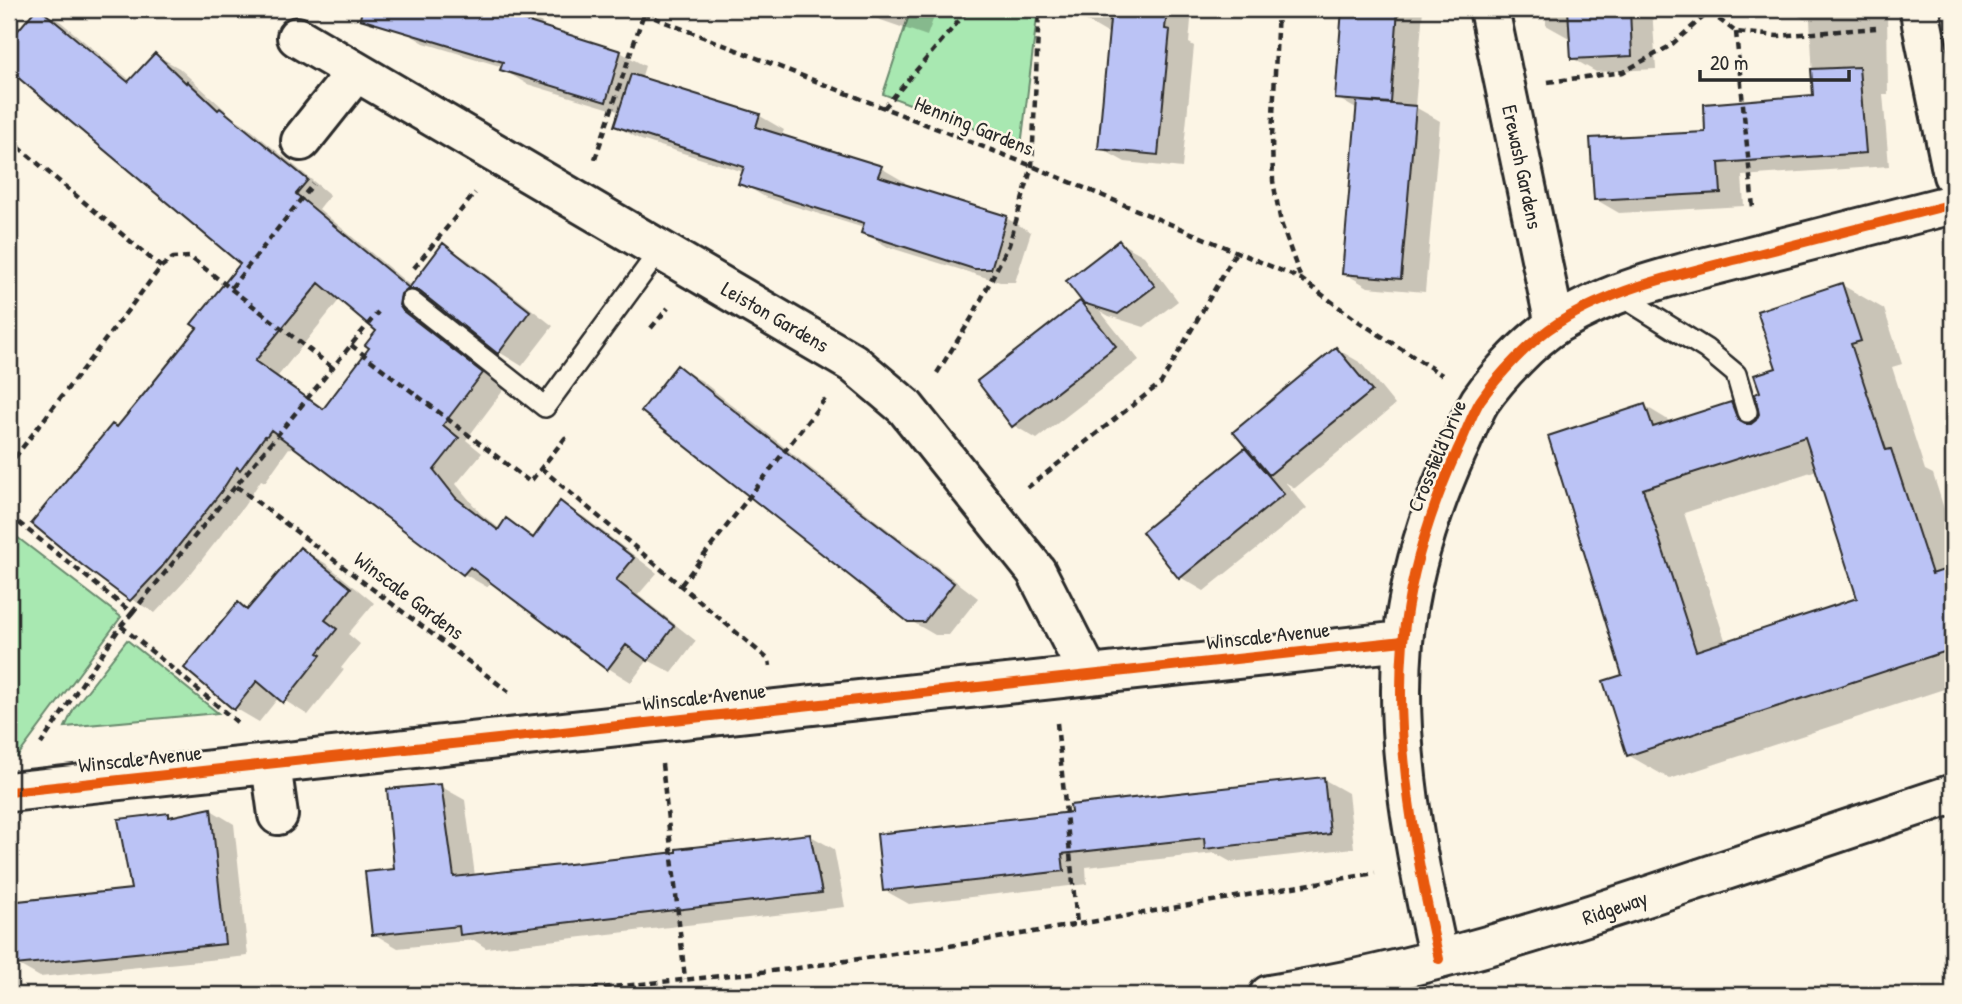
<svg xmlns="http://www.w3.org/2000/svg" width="1962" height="1004" font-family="'Patrick Hand',sans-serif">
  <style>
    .green { fill: #a8e8b1; stroke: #6a8a6e; stroke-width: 2 }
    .shadow { fill: #0003; fill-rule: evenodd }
    .building { fill: #bbc3f5; stroke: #2b2b2b; stroke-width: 2; fill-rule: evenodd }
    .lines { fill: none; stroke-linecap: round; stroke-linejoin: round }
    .service-casing { stroke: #2b2b2b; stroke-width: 24 }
    .minor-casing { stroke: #2b2b2b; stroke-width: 44 }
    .tertiary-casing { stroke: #2b2b2b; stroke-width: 44 }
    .path { stroke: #2b2b2b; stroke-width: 4.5; stroke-dasharray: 7 5; stroke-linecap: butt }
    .service { stroke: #fcf5e5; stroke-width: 19 }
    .minor { stroke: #fcf5e5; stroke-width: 38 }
    .tertiary { stroke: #fcf5e5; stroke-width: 38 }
    .cycleway-casing { stroke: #fcf5e5; stroke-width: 15 }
    .cycleway { stroke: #e8590c; stroke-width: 10 }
    .labels { text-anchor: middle; stroke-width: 5; stroke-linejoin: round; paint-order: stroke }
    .street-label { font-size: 21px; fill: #2b2b2b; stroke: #fcf5e5 }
  </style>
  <rect width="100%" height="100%" fill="#fcf5e5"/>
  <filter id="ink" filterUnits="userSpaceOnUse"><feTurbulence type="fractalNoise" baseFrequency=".0143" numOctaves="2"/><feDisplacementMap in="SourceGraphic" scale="14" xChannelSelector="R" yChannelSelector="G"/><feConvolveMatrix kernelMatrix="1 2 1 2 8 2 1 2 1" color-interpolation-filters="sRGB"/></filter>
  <g filter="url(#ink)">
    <!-- green -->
    <path class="green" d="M 911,9 L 1038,9 L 1021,146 L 883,94 Z
      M 9,531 L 121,617 L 17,757 L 9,754 Z
      M 127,640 L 218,713 L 65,727 L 74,708 Z"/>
    <!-- shadow -->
    <path class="shadow" d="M 38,9 L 61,22 L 131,81 L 156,55 L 179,68 L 234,118 L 244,124 L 330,195 L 319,209 L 412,287 L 444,246 L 467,259 L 553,326 L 522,366 L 499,352 L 435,302 L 424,307 L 423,320 L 427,326 L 505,388 L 466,440 L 482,453 L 456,484 L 480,513 L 500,529 L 507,520 L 536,538 L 561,504 L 584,517 L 657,573 L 638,595 L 696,641 L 672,673 L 648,660 L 631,682 L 608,668 L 492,581 L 487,587 L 464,574 L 293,445 L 291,449 L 289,448 L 265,482 L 261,480 L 244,506 L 185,581 L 155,613 L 131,599 L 118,429 L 199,328 L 242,264 L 9,68 L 9,44 ZM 340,299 L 378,331 L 371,347 L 325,409 L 278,376 Z
      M 367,9 L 519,9 L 542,23 L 541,27 L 620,52 L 645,66 L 641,79 L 760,116 L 784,130 L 781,137 L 881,168 L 905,182 L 904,186 L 1006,218 L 1031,232 L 1015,282 L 1000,282 L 888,247 L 863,233 L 864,228 L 765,197 L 741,183 L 744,172 L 641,140 L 616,126 L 621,112 L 527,84 L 502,69 L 503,67 L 424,43 Z
      M 849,9 L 937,9 L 927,36 Z
      M 1086,9 L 1192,9 L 1189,43 L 1194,46 L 1182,168 L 1125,162 L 1100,148 L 1109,34 L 1085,20 Z
      M 1344,9 L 1423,9 L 1415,107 L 1440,121 L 1425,292 L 1368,287 L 1344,273 L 1358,110 L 1337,98 Z
      M 1546,9 L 1652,9 L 1656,69 L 1596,72 L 1572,58 L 1571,39 L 1546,25 Z
      M 1786,9 L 1887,9 L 1888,94 L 1883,94 L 1889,166 L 1742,176 L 1744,206 L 1619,213 L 1595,199 L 1707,134 L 1814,97 L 1810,19 L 1804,19 Z
      M 1119,242 L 1144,256 L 1178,301 L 1144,327 L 1109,316 L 1100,311 L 1139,360 L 1037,439 L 1013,425 L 1080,303 L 1088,308 L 1068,282 Z
      M 1842,285 L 1884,309 L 1902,364 L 1892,367 L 1925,470 L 1933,474 L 1953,537 L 1953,686 L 1670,779 L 1628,755 L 1625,676 L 1645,406 L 1673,423 L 1731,404 L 1758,419 L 1762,394 L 1778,370 ZM 1817,470 L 1859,599 L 1726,643 L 1684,513 Z
      M 1337,349 L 1361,363 L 1395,405 L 1295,488 L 1285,482 L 1307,508 L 1204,591 L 1180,577 L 1245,450 L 1255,456 Z
      M 678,367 L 702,381 L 873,518 L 978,598 L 949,635 L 935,635 L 909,620 Z
      M 301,549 L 325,563 L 374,603 L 348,634 L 360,644 L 341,668 L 344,670 L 308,715 L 279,697 L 259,722 L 235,708 L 238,604 L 249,611 Z
      M 1323,779 L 1348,793 L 1354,848 L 1231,862 L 1215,853 L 1086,867 L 1087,884 L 909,904 L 884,890 L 1073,813 Z
      M 440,786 L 465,800 L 475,876 L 678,854 L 809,835 L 834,849 L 845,907 L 486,948 L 474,940 L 398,948 L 374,934 L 396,870 Z
      M 211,810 L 234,824 L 248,956 L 40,977 L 17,964 L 12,919 L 9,923 L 9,917 L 12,919 L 133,891 L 168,815 L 174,818 Z"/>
    <!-- building -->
    <path class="building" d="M 36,9 L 40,9 L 128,82 L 155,53 L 186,83 L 187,81 L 218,110 L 220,108 L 308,180 L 296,194 L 409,288 L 443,243 L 530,311 L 498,354 L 419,291 L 413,289 L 407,289 L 401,294 L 399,305 L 403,311 L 483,373 L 443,425 L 459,438 L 434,470 L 456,498 L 498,530 L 506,518 L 533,538 L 560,501 L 634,558 L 616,580 L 674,626 L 648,661 L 626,645 L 607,670 L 470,567 L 463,575 L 271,430 L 266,437 L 265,436 L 240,470 L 237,467 L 221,492 L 161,568 L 130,601 L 82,565 L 31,523 L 112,424 L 117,427 L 144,394 L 197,328 L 191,324 L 240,264 L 9,70 L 9,41 ZM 319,283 L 376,331 L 365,345 L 369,348 L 323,409 L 255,361 Z
      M 362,9 L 518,9 L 516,18 L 621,51 L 606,102 L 500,70 L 503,62 L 360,19 Z
      M 1111,9 L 1167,9 L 1165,29 L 1170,30 L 1158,155 L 1098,149 Z
      M 1342,9 L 1398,9 L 1391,103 L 1335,99 Z
      M 1568,9 L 1630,9 L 1632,56 L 1571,59 Z
      M 1859,67 L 1866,153 L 1719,163 L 1721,193 L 1594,200 L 1590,138 L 1705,132 L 1704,104 L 1813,95 L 1811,69 Z
      M 631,74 L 760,114 L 756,127 L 882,166 L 878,176 L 1007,216 L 991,269 L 974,269 L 861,233 L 864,223 L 738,184 L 744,167 L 614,126 Z
      M 1357,101 L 1416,106 L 1401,279 L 1342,274 Z
      M 1119,240 L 1155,286 L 1118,314 L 1083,303 L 1066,281 Z
      M 1842,283 L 1861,341 L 1851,344 L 1886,450 L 1891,449 L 1932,574 L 1953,567 L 1953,649 L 1627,756 L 1603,681 L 1622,675 L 1548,436 L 1645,404 L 1653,427 L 1731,402 L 1738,420 L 1745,424 L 1751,424 L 1756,420 L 1759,414 L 1755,394 L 1760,392 L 1754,375 L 1776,368 L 1757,311 ZM 1805,437 L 1857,598 L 1696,651 L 1643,489 Z
      M 1080,301 L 1116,346 L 1012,427 L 977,381 Z
      M 1336,347 L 1372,391 L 1269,475 L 1233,432 Z
      M 677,365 L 849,502 L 954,583 L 924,622 L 908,622 L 641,411 Z
      M 1245,448 L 1284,494 L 1179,579 L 1142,532 Z
      M 300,547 L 351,588 L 325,620 L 337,629 L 318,653 L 321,655 L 283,703 L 257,681 L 234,710 L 184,668 L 238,602 L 247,610 Z
      M 1324,777 L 1330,834 L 1205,849 L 1204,838 L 1062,854 L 1064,871 L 883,891 L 877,834 L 1071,812 L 1070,805 Z
      M 441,784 L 454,877 L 676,852 L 676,849 L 810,834 L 822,893 L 460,935 L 459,926 L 372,935 L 365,872 L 394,869 L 387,789 Z
      M 211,808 L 225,944 L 15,965 L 9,902 L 131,889 L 118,819 L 169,813 L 169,817 Z"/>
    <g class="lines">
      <!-- service casing -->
      <g class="service-casing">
        <path id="service" d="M 1618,294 L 1706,349 L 1736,374 L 1747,412
          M 411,301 L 545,407 L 660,250"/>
      </g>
      <!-- minor casing -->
      <g class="minor-casing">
        <path id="minor" d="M 1489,9 L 1555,325
          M 1920,9 L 1922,24 L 1953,175
          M 297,37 L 853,363 L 905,407 L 1036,571 L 1089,675
          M 301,141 L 356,72
          M 271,764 L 278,815
          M 9,792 L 1403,641
          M 1439,959 C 1416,856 1394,748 1403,642 C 1409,577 1430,511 1457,451 C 1465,435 1471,416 1480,401 C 1498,375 1531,340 1558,323 C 1616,287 1684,273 1750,256 C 1818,239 1885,221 1953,204"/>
      </g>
      <!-- tertiary casing -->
      <g class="tertiary-casing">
        <path id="tertiary" d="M 1269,995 C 1417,972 1560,926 1702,878 C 1786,850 1870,822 1953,794"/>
      </g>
      <!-- path -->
      <path class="path" d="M 632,9 L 1032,166 L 1301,279 L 1355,319 L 1442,375
        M 1278,9 L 1272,137 L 1273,181 L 1281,223 L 1301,279
        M 1709,12 L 1736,32 L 1778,36 L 1876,28
        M 1736,32 L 1753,208
        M 1548,82 L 1623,72 L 1670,46 L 1709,12 L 1707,9
        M 884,108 L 969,9
        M 9,139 L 161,267 L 9,465
        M 595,159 L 644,13
        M 161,267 L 173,258 L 190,257 L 333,368
        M 414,268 L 475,193
        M 231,288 L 313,184
        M 651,328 L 668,308
        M 351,345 L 530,482 L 566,437
        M 937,373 L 971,319 L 1009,245 L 1032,166 L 1039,9
        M 541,468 L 769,660 L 770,666
        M 236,486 L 509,692
        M 1027,488 L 1161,383 L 1236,252
        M 9,515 L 132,613 L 121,626 L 41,744
        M 681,585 L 825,399
        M 132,613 L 378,312
        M 121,626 L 237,722
        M 1057,723 L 1077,924
        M 662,764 L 685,979
        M 532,995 L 791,969 L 969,943 L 1375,873"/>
      <!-- service -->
      <use href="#service" class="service"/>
      <!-- minor -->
      <use href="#minor" class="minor"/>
      <!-- tertiary -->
      <use href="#tertiary" class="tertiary"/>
      <!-- cycleway casing -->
      <g class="cycleway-casing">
        <path id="cycleway" d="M 9,792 L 1403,641
          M 1439,959 C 1416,856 1394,748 1403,642 C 1409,577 1430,511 1457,451 C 1465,435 1471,416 1480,401 C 1498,375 1531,340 1558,323 C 1616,287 1684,273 1750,256 C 1818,239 1885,221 1953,204"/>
      </g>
      <!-- cycleway -->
      <use href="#cycleway" class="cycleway"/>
    </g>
  </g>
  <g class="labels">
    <!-- street labels -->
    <g class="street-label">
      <text transform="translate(974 126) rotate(22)" y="7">Henning Gardens</text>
      <text transform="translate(1522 167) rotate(78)" y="7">Erewash Gardens</text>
      <text transform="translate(775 317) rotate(30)" y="7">Leiston Gardens</text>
      <text transform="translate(1437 456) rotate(-67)" y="7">Crossfield Drive</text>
      <text transform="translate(409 596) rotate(37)" y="7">Winscale Gardens</text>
      <text transform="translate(1268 636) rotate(-6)" y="7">Winscale Avenue</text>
      <text transform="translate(704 697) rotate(-6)" y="7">Winscale Avenue</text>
      <text transform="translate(140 759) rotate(-6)" y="7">Winscale Avenue</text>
      <text transform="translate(1615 908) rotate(-19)" y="7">Ridgeway</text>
    </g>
  </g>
  <!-- margin -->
  <rect width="1962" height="1004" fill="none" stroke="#fcf5e5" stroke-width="35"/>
  <rect x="18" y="18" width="1927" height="969" fill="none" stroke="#2b2b2b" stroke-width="2.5" filter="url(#ink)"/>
  <!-- scale -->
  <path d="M1700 70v10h149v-10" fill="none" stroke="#2b2b2b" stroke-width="3.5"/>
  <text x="1710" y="70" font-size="21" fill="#2b2b2b" stroke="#fcf5e5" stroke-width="5" paint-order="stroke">20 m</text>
</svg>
